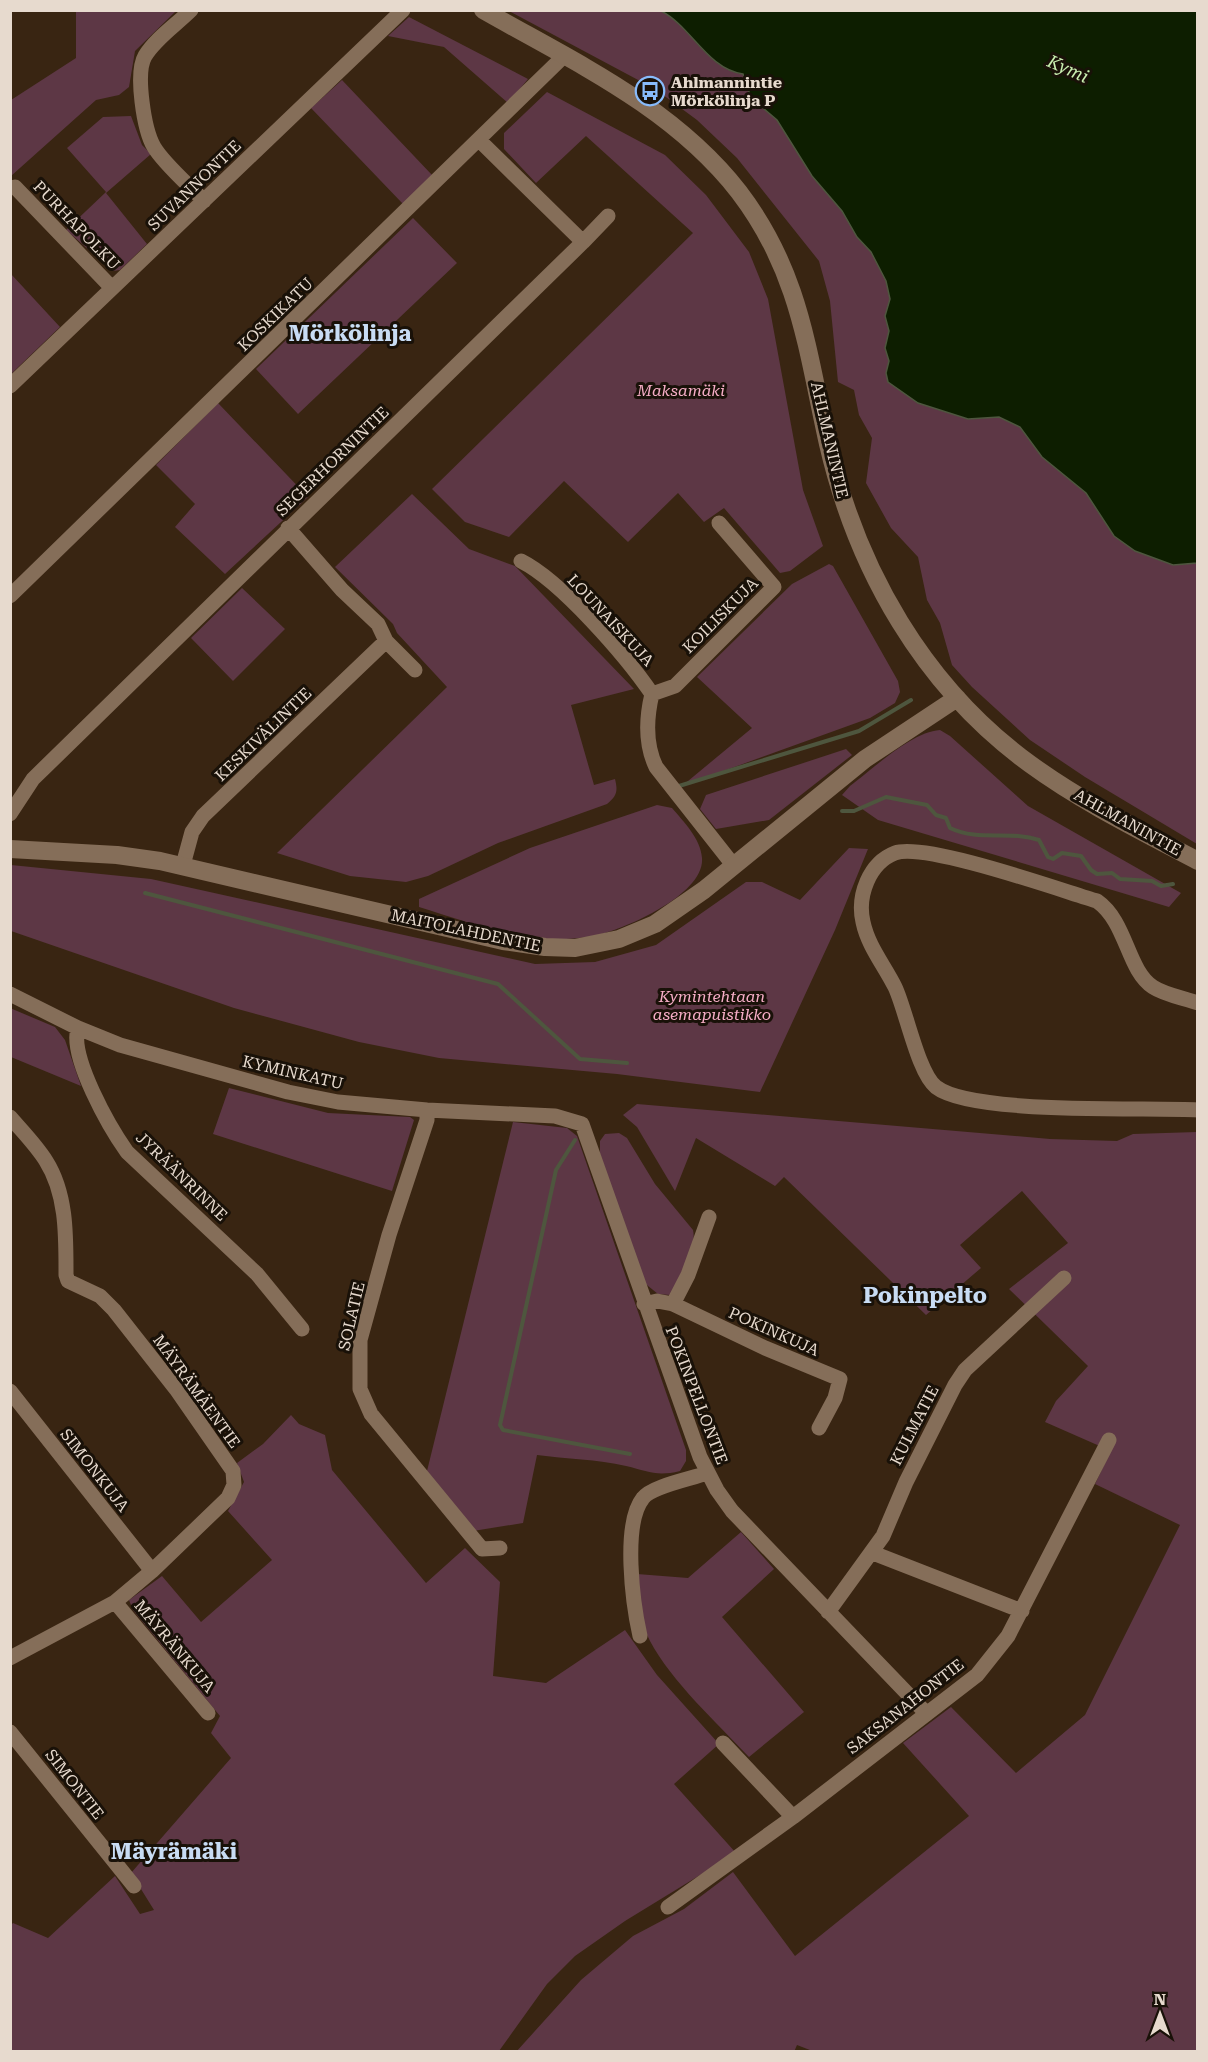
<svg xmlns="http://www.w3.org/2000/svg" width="1208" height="2062" font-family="'Roboto Serif',serif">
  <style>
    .green { fill: #5d3745 }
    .water { fill: #0d1e00; stroke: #4e563e; stroke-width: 1.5 }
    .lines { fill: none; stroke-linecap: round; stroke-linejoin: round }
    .stream { stroke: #4e563e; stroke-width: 4 }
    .street { stroke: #856e59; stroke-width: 15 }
    .secondary { stroke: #856e59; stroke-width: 18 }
    .labels { text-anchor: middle; stroke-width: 6; stroke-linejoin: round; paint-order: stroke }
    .poi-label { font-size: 16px; font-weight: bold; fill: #e7dace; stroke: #191108; text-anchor: start }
    .street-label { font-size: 16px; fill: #e7dace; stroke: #191108 }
    .park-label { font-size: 16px; font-style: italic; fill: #f6adc6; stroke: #191108 }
    .water-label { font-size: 18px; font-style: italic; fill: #c9efb0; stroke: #191108 }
    .district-label { font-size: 22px; font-weight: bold; fill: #c8dcf4; stroke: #191108 }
  </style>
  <rect width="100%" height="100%" fill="#392512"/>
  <!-- green -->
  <path class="green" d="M 661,10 C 690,26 707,69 743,74 L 751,98 L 777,120 L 812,176 L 842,211 L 857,237 L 871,252 L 886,281 L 890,299 L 885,316 L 889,331 L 885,348 L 889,361 L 886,373 L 968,419 L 999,417 L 1020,427 L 1042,457 L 1086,493 L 1114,536 L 1135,551 L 1197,563 L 1197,844 L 1085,777 L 1030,740 L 972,687 L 952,665 L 940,623 L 927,600 L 918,557 L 891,528 L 866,483 L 872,438 L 859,415 L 854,390 L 838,382 L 830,301 L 819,261 L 737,158 L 697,120 L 655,89 L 509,11 Z
    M 76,11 L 176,11 L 135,51 L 129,87 L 119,95 L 96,100 L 11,176 L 11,100 L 76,58 Z
    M 409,17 L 528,79 L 508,103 L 444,47 L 388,36 Z
    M 342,80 L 432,175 L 403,204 L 311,108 Z
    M 547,92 L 665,155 L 706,195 L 749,252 L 768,299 L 803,490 L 823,546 L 790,571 L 780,573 L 724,508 L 704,522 L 678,493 L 628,542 L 564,481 L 509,537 L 465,522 L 432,489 L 693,233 L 586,136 L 536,183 L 504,149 L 504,133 Z
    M 131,116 L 142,145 L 151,154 L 106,193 L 147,244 L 120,270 L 113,271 L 66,230 L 106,192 L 67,148 L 103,117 Z
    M 413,218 L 457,263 L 298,414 L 256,369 Z
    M 11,274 L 60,327 L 11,374 Z
    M 218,403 L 308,497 L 225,574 L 175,527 L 195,504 L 156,465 Z
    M 412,494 L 469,549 L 515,566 L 634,689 L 571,705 L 594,785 L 615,779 C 618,791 617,796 607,804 L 498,843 L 428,876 L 406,882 L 350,876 L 277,853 L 447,687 L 397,633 L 393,624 L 335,567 Z
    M 829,564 L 833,566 L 898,681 L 900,692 L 895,703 L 870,718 L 682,786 L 752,728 L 697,677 L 792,584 Z
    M 242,588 L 285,629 L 233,681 L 191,638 Z
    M 940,730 L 950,736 L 1028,806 L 1181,893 L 1169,907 L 878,820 L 842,795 L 850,786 C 873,769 911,732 940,730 Z
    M 846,749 L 852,755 L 769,820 L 716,829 L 700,809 L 706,795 Z
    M 657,805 L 672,808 C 683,821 701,839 702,858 C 705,894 627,928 598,935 C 580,939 561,940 543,939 C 500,934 460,920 419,907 L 419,899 L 530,848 Z
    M 849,848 L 868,849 L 835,930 L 760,1092 L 617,1074 L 439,1058 L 359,1042 L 234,1008 L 11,931 L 11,865 L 151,879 L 535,964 L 595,962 L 656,945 L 746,882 L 762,882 L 800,900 Z
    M 10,1008 L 55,1027 L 65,1040 L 81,1086 L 11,1057 Z
    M 229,1088 L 328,1113 L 410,1117 L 414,1120 L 392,1191 L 213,1134 Z
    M 637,1104 L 1050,1139 L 1117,1141 L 1133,1134 L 1197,1132 L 1197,2051 L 815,2052 L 797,2045 L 794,2052 L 516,2052 L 581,1980 L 633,1936 L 684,1909 L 733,1872 L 795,1956 L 969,1816 L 903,1743 L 951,1707 L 1016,1773 L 1085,1715 L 1180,1525 L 1095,1484 L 1111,1451 L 1045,1422 L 1056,1401 L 1088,1366 L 1009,1289 L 1068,1243 L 1022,1191 L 960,1245 L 981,1268 L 926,1315 L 784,1177 L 775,1186 L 696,1138 L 675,1191 L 637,1127 L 623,1115 Z
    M 513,1122 L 567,1128 L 577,1136 L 686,1450 L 686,1461 L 680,1471 C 656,1477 648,1471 626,1466 C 597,1459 566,1459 537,1455 L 523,1523 L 473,1531 L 427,1471 Z
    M 619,1133 L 627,1138 L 655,1184 L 693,1230 C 697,1247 682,1281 670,1295 L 658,1294 L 642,1281 L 600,1154 L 600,1141 L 605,1134 Z
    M 291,1415 L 299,1424 L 325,1435 L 332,1470 L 426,1583 L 465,1548 L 500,1582 L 493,1676 L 546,1683 L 625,1630 L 657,1675 L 719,1744 L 674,1784 L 736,1853 L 625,1921 L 575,1956 L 547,1984 L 499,2051 L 11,2052 L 11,1925 L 13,1923 L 48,1938 L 115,1876 L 140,1914 L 154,1910 L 131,1873 L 231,1758 L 211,1733 L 220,1716 L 133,1610 L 129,1600 L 162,1576 L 201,1622 L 272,1560 L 228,1511 L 244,1482 L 237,1463 L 263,1444 Z
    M 741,1532 L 774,1569 L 722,1617 L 804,1712 L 749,1757 C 718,1724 671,1681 650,1641 C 639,1621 639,1596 637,1574 L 688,1578 Z"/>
  <!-- water -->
  <path class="water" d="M 661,11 L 1197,11 L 1197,563 L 1173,565 L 1135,551 L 1114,536 L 1086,493 L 1042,457 L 1020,427 L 999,417 L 968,419 L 918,403 L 888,382 L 886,373 L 889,361 L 885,348 L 889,331 L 885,316 L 890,299 L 886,281 L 871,252 L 857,237 L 842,211 L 812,176 L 777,120 L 751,98 L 743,74 C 707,69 691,26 661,11 Z"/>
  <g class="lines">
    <!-- stream -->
    <path class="stream" d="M 679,786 L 859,731 L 911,700
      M 842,811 L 854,811 L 886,797 L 927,805 L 936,815 L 946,818 L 950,828 C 979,842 1009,830 1039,840 L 1048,857 L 1053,859 L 1062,853 L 1081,856 L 1091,870 L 1097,874 L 1112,873 L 1120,879 L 1152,881 L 1161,886 L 1173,884
      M 145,893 L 498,984 L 580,1059 L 627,1063
      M 575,1140 L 556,1170 L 500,1425 L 503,1430 L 630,1454"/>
    <!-- street -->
    <path class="street" d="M 191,10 C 176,25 156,38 145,56 C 135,73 144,130 154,147 C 164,164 190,186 204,201
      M 15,187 L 112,288
      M 583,242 L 608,216
      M 10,386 L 403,10
      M 288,528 L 342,590 L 378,624 L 386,641 L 415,670
      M 521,561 C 561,581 626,656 652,694 C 646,719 645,744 656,767 L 734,866
      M 10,596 L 564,56
      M 652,694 L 675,686 L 774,587 L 719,523
      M 10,814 L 33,779 L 583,242 L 479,140
      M 183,865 L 192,832 L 203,816 L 386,641
      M 10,994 L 78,1028 L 120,1045 L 288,1092 L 338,1102 L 427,1110 L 555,1116 L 582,1124 L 700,1457 L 717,1490 L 732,1511 L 926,1713
      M 1198,1003 C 1184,998 1165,995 1153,987 C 1127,970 1127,922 1097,901 C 1060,890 925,842 895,853 C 869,863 857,896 863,922 C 868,946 884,965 895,987 C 906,1010 918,1073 936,1087 C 972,1115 1145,1107 1198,1110
      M 78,1028 C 69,1057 110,1128 127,1152 L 257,1274 L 302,1329
      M 427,1110 L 427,1120 L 389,1235 L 360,1340 L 360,1389 L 371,1414 L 482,1549 L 500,1548
      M 10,1117 C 22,1131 36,1145 46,1161 C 67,1194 66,1237 66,1275 L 68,1281 L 100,1296 L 114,1310 L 176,1389 L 233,1471 L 234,1485 L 228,1498 L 152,1571 L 115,1602 L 10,1658
      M 644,1304 L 657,1301 L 673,1304 L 765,1348 L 840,1379 L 835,1398 L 819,1428
      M 673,1304 L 688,1275 L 709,1217
      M 10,1391 L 152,1571
      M 873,1553 L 1022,1611
      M 115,1602 L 208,1713
      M 828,1612 L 883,1536 L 906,1482 L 955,1385 L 965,1370 L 1064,1278
      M 640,1636 C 633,1605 622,1524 643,1498 C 652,1486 691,1479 707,1473
      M 10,1732 L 134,1886
      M 723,1743 L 793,1817
      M 668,1907 L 793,1817 L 977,1675 L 1008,1636 L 1109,1440"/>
    <!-- secondary -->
    <path class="secondary" d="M 483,10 C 574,62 673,107 739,192 C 800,272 807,350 828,444 C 857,570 924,687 1030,764 C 1082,802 1141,831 1198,861
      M 10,849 L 117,855 L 160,861 L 503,941 L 545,947 L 575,948 L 619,939 L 655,924 L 704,890 L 865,759 L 957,698"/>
  </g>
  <!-- icons -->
  <defs>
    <g id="bus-ring" transform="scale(1.5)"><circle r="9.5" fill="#191108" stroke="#87bbfb" stroke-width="1.5"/><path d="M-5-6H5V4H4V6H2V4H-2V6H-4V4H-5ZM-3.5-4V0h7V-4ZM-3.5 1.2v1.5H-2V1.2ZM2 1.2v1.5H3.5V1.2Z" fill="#87bbfb"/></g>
  </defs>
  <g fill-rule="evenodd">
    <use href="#bus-ring" x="650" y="91"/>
  </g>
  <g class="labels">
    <!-- poi labels -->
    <g class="poi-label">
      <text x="671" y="88">Ahlmannintie<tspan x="671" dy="18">Mörkölinja P</tspan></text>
    </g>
    <!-- street labels -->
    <g class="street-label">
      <text transform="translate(194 185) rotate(-44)" y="6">SUVANNONTIE</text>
      <text transform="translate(77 225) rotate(46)" y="6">PURHAPOLKU</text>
      <text transform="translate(275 314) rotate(-44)" y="6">KOSKIKATU</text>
      <text transform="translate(830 440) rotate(77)" y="6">AHLMANINTIE</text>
      <text transform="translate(332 461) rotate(-44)" y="6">SEGERHORNINTIE</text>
      <text transform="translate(720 615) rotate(-45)" y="6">KOILISKUJA</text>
      <text transform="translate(611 620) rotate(47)" y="6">LOUNAISKUJA</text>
      <text transform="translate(263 734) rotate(-44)" y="6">KESKIVÄLINTIE</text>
      <text transform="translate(1128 822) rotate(29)" y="6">AHLMANINTIE</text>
      <text transform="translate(466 930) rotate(12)" y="6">MAITOLAHDENTIE</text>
      <text transform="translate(293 1072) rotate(13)" y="6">KYMINKATU</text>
      <text transform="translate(182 1176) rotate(44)" y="6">JYRÄÄNRINNE</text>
      <text transform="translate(351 1316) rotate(-77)" y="6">SOLATIE</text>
      <text transform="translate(774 1331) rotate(24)" y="6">POKINKUJA</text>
      <text transform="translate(197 1391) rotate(54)" y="6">MÄYRÄMÄENTIE</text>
      <text transform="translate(697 1395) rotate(69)" y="6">POKINPELLONTIE</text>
      <text transform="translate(914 1425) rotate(-63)" y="6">KULMATIE</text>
      <text transform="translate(95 1470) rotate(52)" y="6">SIMONKUJA</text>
      <text transform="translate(175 1646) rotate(50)" y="6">MÄYRÄNKUJA</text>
      <text transform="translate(905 1706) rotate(-38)" y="6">SAKSANAHONTIE</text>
      <text transform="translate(75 1784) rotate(52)" y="6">SIMONTIE</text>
    </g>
    <!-- park labels -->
    <g class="park-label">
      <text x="681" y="396">Maksamäki</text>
      <text x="712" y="1002">Kymintehtaan<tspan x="712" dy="18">asemapuistikko</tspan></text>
    </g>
    <!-- water labels -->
    <g class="water-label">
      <text transform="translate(1068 69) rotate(24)" y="6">Kymi</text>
    </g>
    <!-- district labels -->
    <g class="district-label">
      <text x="350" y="341">Mörkölinja</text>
      <text x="925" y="1303">Pokinpelto</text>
      <text x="174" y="1859">Mäyrämäki</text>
    </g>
  </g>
  <!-- border -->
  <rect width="1208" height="2062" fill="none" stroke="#e7dace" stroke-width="24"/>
  <!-- north arrow -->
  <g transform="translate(1160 2014)" stroke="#191108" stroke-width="4.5" paint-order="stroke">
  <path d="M0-4.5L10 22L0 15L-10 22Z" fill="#e7dace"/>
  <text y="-9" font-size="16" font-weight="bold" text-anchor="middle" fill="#e7dace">N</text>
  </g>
</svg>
